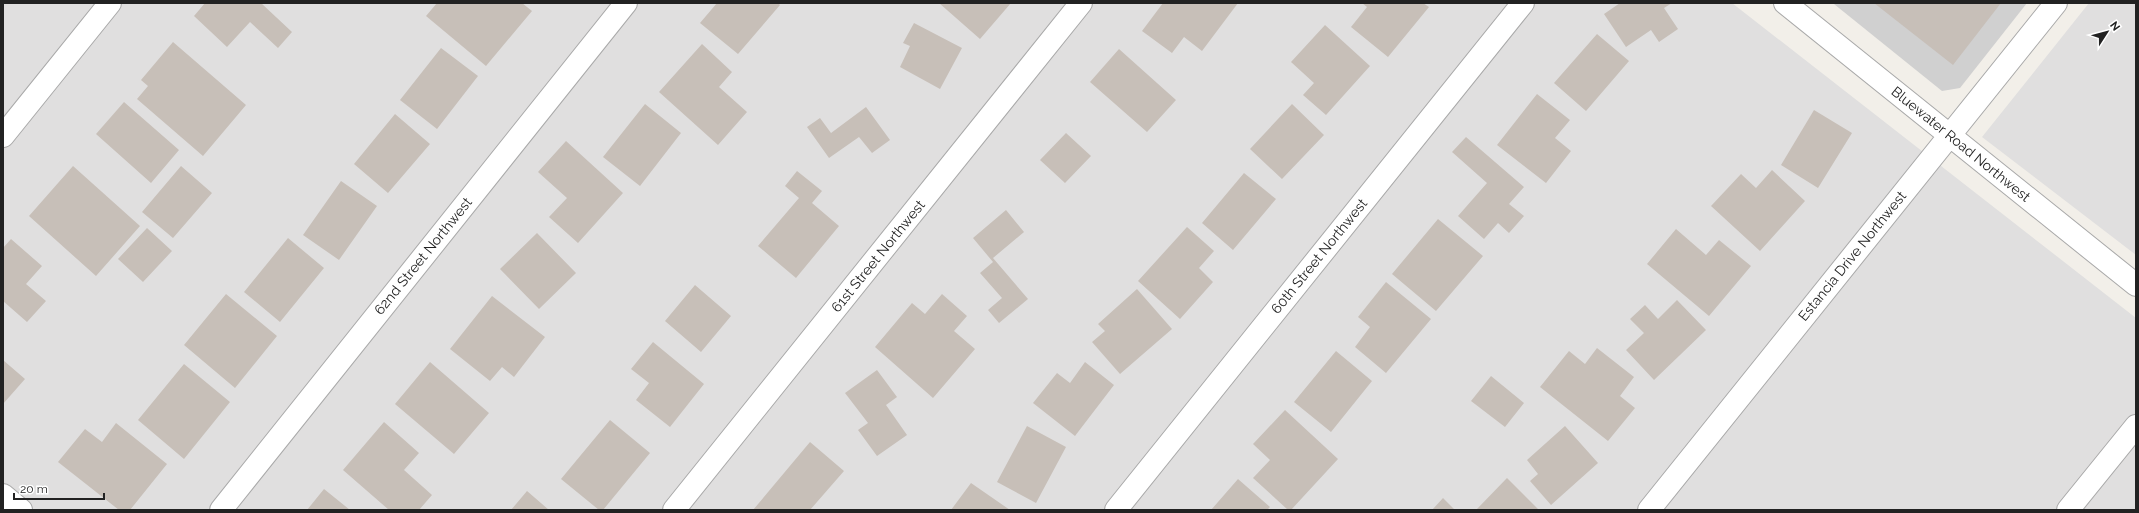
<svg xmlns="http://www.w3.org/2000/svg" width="2139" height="513" font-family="Raleway,sans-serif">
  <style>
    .residential { fill: #e0dfdf }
    .religious { fill: #d0d0d0 }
    .building { fill: #c7bfb8 }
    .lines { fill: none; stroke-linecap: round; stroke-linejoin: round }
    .minor-casing { stroke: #a9a9a9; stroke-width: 24 }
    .minor { stroke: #fff; stroke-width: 22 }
    .labels { text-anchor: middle; stroke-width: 3; stroke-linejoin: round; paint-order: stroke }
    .street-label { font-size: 14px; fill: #222; stroke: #fff }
  </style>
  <rect width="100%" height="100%" fill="#f2efe9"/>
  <!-- residential -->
  <path class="residential" d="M 3,3 L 1732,3 L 2136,318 L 2136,510 L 3,510 Z
    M 2089,3 L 2136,3 L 2136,255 L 1982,137 Z"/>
  <!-- religious -->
  <path class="religious" d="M 2027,3 L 1960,88 L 1942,91 L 1834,4 Z"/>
  <!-- building -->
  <path class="building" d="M 205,3 L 261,3 L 292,32 L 278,48 L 250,22 L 227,47 L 194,16 Z
    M 437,3 L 522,3 L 532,11 L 486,66 L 426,16 Z
    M 717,3 L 778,3 L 780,5 L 738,54 L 700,23 Z
    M 939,3 L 1011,3 L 980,39 Z
    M 1163,3 L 1238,3 L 1202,51 L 1184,37 L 1172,53 L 1142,31 Z
    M 1362,3 L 1423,3 L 1429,7 L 1388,57 L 1351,27 L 1367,7 Z
    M 1620,3 L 1672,3 L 1664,8 L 1678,29 L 1659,42 L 1651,30 L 1626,47 L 1604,14 Z
    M 1874,3 L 2001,3 L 1953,65 Z
    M 914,23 L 962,48 L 940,89 L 900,67 L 910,46 L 903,43 Z
    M 1325,25 L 1370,66 L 1326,115 L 1303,95 L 1314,83 L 1291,62 Z
    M 1597,34 L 1629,61 L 1586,111 L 1554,83 Z
    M 173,42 L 246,105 L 203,156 L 137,99 L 148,86 L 141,80 Z
    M 702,44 L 732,72 L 719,87 L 747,112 L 718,145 L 659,92 Z
    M 441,48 L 478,76 L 437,129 L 400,100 Z
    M 1119,49 L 1176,100 L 1147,132 L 1090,82 Z
    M 1537,94 L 1570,120 L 1555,138 L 1571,151 L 1546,183 L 1497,145 Z
    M 124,102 L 179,150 L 151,183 L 96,134 Z
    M 645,104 L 681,133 L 640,186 L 603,157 Z
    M 1292,104 L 1324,135 L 1282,179 L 1250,149 Z
    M 866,107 L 890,140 L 872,153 L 859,137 L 829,158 L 807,127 L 820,118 L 831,133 Z
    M 1814,110 L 1852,133 L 1818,188 L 1781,165 Z
    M 395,114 L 430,144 L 388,193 L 354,164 Z
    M 1066,133 L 1091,156 L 1065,183 L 1040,160 Z
    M 1466,137 L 1524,187 L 1509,204 L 1524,216 L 1509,233 L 1498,223 L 1484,239 L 1458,216 L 1487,183 L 1452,152 Z
    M 566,141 L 623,193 L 578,243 L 549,217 L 567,198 L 538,172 Z
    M 73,166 L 140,226 L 96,276 L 29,216 Z
    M 181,166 L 212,193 L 173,238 L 142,212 Z
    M 1772,170 L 1805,201 L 1760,251 L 1711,206 L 1741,174 L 1756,188 Z
    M 797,171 L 822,191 L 812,203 L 839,226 L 796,278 L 758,246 L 799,198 L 785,186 Z
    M 1244,173 L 1276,199 L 1233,250 L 1202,223 Z
    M 341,181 L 377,206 L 339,260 L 303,235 Z
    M 1006,210 L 1024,232 L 993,258 L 1028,299 L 999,323 L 988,310 L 1002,298 L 980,273 L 993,262 L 973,238 Z
    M 1438,219 L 1483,256 L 1436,311 L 1392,274 Z
    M 1187,227 L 1214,251 L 1199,268 L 1213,282 L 1180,319 L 1138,281 Z
    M 147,228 L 172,251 L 143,282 L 118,259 Z
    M 1676,229 L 1706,255 L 1719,240 L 1751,266 L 1709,316 L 1647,264 Z
    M 537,233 L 576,273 L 539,309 L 500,269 Z
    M 288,238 L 324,268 L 280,322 L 244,292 Z
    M 11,239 L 42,266 L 26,284 L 46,301 L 27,322 L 3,301 L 3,248 Z
    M 1386,282 L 1431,319 L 1386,373 L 1355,347 L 1370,327 L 1358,317 Z
    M 695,285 L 731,316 L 701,352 L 665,321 Z
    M 1137,289 L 1172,329 L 1120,374 L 1092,342 L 1105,331 L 1098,324 Z
    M 226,294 L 277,336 L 235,388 L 184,345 Z
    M 942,294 L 967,316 L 954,331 L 975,349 L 933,398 L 875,347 L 912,303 L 925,314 Z
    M 492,296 L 545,337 L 514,377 L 502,367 L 490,381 L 450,349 Z
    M 1677,300 L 1706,330 L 1654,380 L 1626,350 L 1644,333 L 1630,319 L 1645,305 L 1658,319 Z
    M 653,342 L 704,384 L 670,427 L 636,400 L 649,383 L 631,369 Z
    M 1597,348 L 1634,377 L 1620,396 L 1635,408 L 1608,441 L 1540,387 L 1569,351 L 1585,364 Z
    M 1336,351 L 1372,381 L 1331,432 L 1294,402 Z
    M 3,360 L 25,379 L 3,404 Z
    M 430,362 L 489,413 L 454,454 L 395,404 Z
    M 1085,362 L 1114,385 L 1075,436 L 1033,403 L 1057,373 L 1070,383 Z
    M 184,364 L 230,402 L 184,459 L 138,420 Z
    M 877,370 L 897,397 L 886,405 L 907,435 L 877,456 L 858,430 L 868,423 L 845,393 Z
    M 1491,376 L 1524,403 L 1505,427 L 1471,401 Z
    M 1285,410 L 1338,459 L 1291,510 L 1288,510 L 1253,478 L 1270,460 L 1253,444 Z
    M 610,420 L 650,453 L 603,510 L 599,510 L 561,479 Z
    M 384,422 L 419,453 L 404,470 L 432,495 L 419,510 L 389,510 L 343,470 Z
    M 116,423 L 167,464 L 130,510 L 119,510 L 58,462 L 85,429 L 102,442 Z
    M 1027,426 L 1066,447 L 1036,503 L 997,482 Z
    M 1565,426 L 1598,463 L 1551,505 L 1530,481 L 1538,474 L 1527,460 Z
    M 810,442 L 844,471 L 810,510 L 753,510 Z
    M 1507,478 L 1539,510 L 1476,510 Z
    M 1238,479 L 1270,507 L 1267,510 L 1211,510 Z
    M 971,483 L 1010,510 L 951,510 Z
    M 324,489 L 350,510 L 307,510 Z
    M 527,491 L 549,510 L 511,510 Z
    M 1443,498 L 1455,510 L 1432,510 Z"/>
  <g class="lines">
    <!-- minor casing -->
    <g class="minor-casing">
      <path id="minor" d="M 1785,3 L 2136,285
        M 3,136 L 110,3
        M 3,495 L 21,510
        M 221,510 L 626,3
        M 674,510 L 1081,3
        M 1116,510 L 1523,3
        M 1649,510 L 2056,3
        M 2068,510 L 2136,426"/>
    </g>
    <!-- minor -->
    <use href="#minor" class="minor"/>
  </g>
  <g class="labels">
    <!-- street labels -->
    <g class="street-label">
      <text transform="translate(1961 144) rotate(39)" y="5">Bluewater Road Northwest</text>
      <text transform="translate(423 256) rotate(-51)" y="5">62nd Street Northwest</text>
      <text transform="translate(878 256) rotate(-51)" y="5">61st Street Northwest</text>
      <text transform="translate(1319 256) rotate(-51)" y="5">60th Street Northwest</text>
      <text transform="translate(1852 256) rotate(-51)" y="5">Estancia Drive Northwest</text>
    </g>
  </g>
  <!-- border -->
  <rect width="2139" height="513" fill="none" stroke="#222222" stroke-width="8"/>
  <!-- north arrow -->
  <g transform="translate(2107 32) rotate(54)" stroke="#ffffff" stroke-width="3" paint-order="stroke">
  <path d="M0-3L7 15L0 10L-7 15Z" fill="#222222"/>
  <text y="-6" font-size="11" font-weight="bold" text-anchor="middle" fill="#222222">N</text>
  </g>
  <!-- scale -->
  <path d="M14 493v6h90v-6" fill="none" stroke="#222222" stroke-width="2"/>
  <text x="20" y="493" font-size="12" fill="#222222" stroke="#ffffff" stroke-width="3" paint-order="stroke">20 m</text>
</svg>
